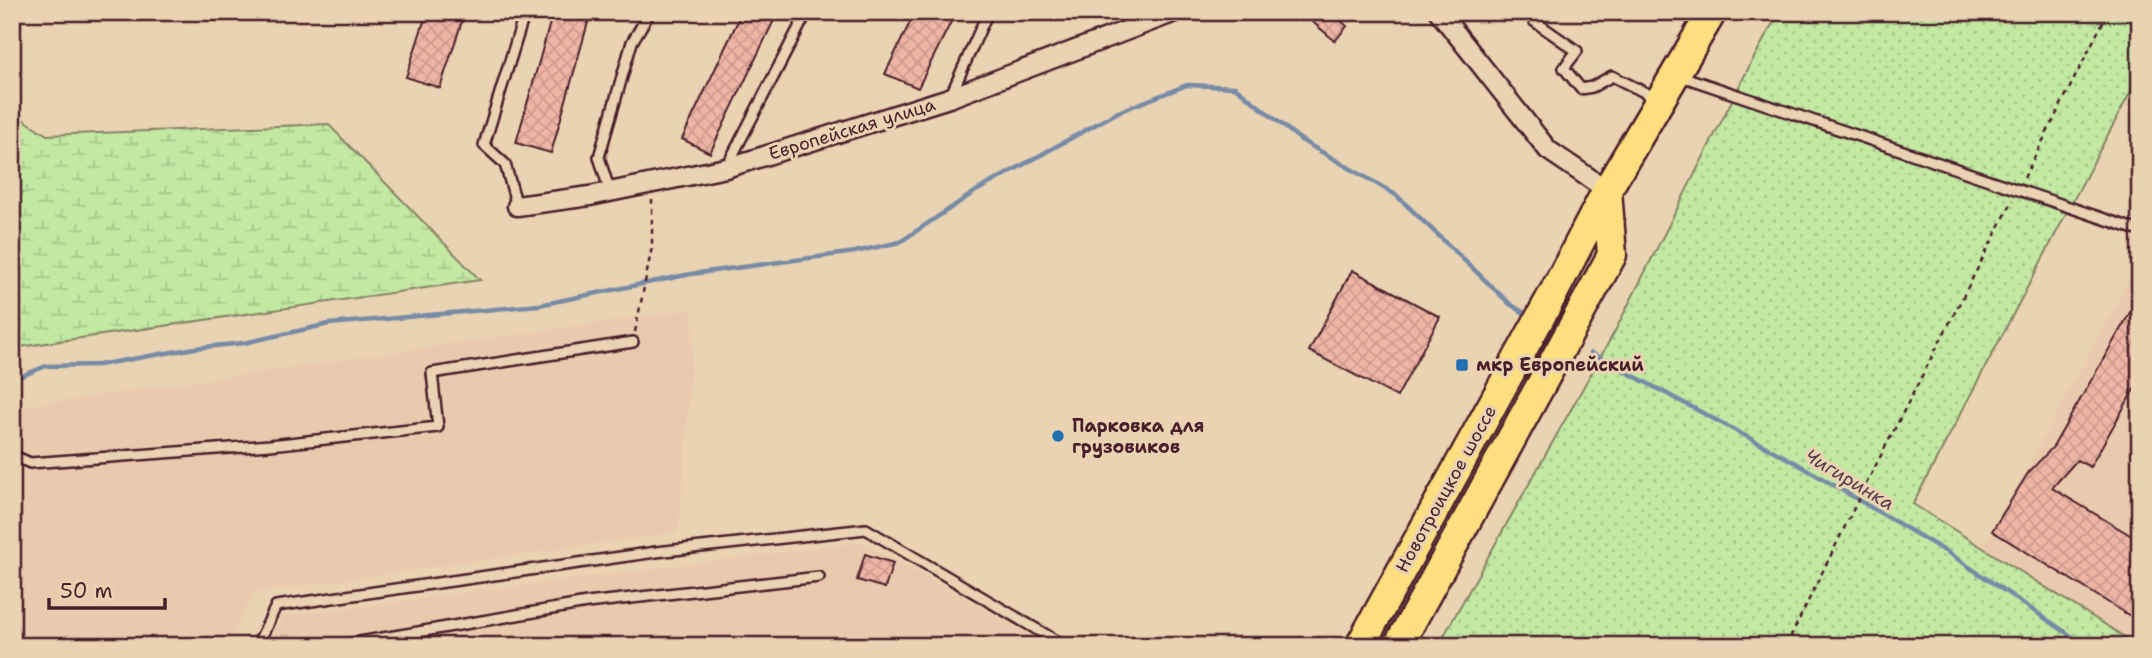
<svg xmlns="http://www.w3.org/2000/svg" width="2152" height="658" font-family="'Shantell Sans',sans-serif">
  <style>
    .built { fill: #eacaae }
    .wetland { fill: url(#wetland-marsh); stroke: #868466; stroke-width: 2 }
    .park { fill: url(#park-dots); stroke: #868466; stroke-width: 2 }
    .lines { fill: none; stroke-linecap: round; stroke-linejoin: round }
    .stream { stroke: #788ba6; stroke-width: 4.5 }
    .building { fill: url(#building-cross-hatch); stroke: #4a1f2b; stroke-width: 2 }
    .lane-casing { stroke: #4a1f2b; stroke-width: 14 }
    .street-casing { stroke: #4a1f2b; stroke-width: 23 }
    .primary-casing { stroke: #4a1f2b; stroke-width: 33 }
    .path { stroke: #4a1f2b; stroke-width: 2.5; stroke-dasharray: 5 5; stroke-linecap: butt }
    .lane { stroke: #e9d3b2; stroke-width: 9 }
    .street { stroke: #e9d3b2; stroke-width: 18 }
    .primary { stroke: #fedf80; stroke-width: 28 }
    .poi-dot { fill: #1f6fb2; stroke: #e9d3b2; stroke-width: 2.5 }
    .labels { text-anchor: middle; stroke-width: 6; stroke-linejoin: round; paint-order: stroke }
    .street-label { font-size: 18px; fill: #4a1f2b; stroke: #e9d3b2 }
    .poi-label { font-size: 18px; font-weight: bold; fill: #4a1f2b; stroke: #e9d3b2; text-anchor: start }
    .water-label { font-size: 19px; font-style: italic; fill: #563a4a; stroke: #e9d3b2 }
  </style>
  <defs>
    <pattern id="wetland-marsh" width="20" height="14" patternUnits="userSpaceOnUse" patternTransform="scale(1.75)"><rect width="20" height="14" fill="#c2e8a2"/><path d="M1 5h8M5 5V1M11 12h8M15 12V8" fill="none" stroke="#a8c78c"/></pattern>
    <pattern id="park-dots" width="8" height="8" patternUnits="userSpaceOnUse" patternTransform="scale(1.75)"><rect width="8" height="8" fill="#c2e8a2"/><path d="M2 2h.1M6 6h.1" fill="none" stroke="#a8c78c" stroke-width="1.8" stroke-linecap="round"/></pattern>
    <pattern id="building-cross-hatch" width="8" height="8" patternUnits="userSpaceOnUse" patternTransform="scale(1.75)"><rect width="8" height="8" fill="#eeb5a5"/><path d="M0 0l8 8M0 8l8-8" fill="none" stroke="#ce9b8e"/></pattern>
  </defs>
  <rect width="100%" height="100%" fill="#e9d3b2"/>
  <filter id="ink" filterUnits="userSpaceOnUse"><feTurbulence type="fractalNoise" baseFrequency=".0143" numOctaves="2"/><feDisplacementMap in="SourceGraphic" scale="14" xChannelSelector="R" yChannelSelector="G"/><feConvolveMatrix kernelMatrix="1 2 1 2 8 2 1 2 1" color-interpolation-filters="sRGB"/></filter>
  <g filter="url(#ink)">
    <!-- built -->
    <path class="built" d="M 2140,260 L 2140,646 L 1884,646 L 1989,538 Z
      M 692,309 L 693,342 L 679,532 L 253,593 L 228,646 L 12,646 L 12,408 Z
      M 861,542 L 1051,646 L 268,646 L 283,616 Z"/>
    <!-- wetland -->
    <path class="wetland" d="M 12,112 L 47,135 L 328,124 L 480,280 L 12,348 Z"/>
    <!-- park -->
    <path class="park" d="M 1779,12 L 2140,12 L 2140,74 L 1913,504 L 2139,646 L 1438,646 L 1615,331 L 1750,65 Z"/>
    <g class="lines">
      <!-- stream -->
      <path class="stream" d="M 1591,353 L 1796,463 L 1950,554 L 2086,646
        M 12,380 L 46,366 L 98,365 L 195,348 L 244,343 L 329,324 L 539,305 L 691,274 L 855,252 L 900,242 L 976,191 L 1118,112 L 1187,85 L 1235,87 L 1301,140 L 1396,195 L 1510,304 L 1529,316"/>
    </g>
    <!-- building -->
    <path class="building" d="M 427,12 L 465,12 L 440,88 L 406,77 Z
      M 553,12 L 591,12 L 551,153 L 516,143 Z
      M 742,12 L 778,12 L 710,153 L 682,139 Z
      M 915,12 L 956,12 L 918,88 L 885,74 Z
      M 1301,12 L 1331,12 L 1347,26 L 1335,41 Z
      M 1352,270 L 1440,317 L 1397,397 L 1309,351 Z
      M 2140,295 L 2140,379 L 2090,467 L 2077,460 L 2052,488 L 2140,541 L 2140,622 L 1992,531 L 2028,473 L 2053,447 Z
      M 865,554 L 893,563 L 885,588 L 857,580 Z"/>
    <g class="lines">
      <!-- lane casing -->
      <g class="lane-casing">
        <path id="lane" d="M 1534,21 L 1577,51 L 1564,68 L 1581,89 L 1592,87 L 1612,76 L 1656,98
          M 1678,75 L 2140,231
          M 950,97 L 988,12
          M 727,166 L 807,12
          M 610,192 L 599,157 L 632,42 L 650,12
          M 517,206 L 505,164 L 484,145 L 525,12
          M 12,455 L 30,463 L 270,445 L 438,427 L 432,373 L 633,342
          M 257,646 L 276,606 L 656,552 L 866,529 L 1065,646
          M 336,646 L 587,603 L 819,577"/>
      </g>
      <!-- street casing -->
      <g class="street-casing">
        <path id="street" d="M 1439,12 L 1548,150 L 1607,190
          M 517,206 L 590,196 L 726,168 L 949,98 L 1175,12"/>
      </g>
      <!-- primary casing -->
      <g class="primary-casing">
        <path id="primary" d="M 1360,646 L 1554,292 L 1607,190 L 1712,12
          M 1398,646 L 1612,255 L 1607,190"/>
      </g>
      <!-- path -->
      <path class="path" d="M 2024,178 L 2108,12
        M 635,332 L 652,247 L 652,200
        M 1786,646 L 1862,492 L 2013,200"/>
      <!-- lane -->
      <use href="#lane" class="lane"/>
      <!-- street -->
      <use href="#street" class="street"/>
      <!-- primary -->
      <use href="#primary" class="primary"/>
    </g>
  </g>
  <!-- markers -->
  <g class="poi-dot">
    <rect x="1455" y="358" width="14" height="14" rx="3.5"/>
    <circle cx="1058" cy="436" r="7"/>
  </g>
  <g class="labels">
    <!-- street labels -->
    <g class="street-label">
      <text transform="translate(852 129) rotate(-17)" y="6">Европейская улица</text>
      <text transform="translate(1446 489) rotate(-61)" y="6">Новотроицкое шоссе</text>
    </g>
    <!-- poi labels -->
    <g class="poi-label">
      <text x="1476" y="371">мкр Европейский</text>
      <text x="1072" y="432">Парковка для<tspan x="1072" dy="21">грузовиков</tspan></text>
    </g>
    <!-- water labels -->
    <g class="water-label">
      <text transform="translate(1850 479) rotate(31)" y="7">Чигиринка</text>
    </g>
  </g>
  <!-- margin -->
  <rect width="2152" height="658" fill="none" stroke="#e9d3b2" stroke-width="42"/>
  <rect x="21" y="21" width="2110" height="616" fill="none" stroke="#4a1f2b" stroke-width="2.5" filter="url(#ink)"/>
  <!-- scale -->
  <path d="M49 598v10h116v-10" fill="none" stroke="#4a1f2b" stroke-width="3.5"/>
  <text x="60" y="598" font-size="21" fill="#4a1f2b" stroke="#e9d3b2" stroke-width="5" paint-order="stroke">50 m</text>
</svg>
